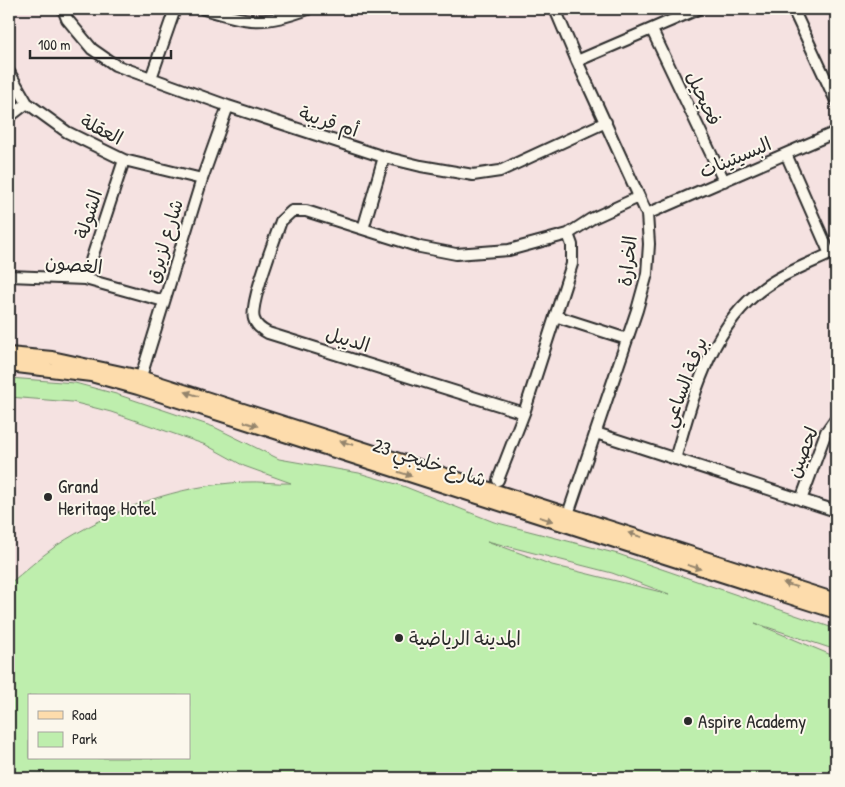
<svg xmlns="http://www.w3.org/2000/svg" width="845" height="787" font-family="'Patrick Hand','Playpen Sans Arabic',sans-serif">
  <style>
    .green { fill: #beeead; stroke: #748c6c; fill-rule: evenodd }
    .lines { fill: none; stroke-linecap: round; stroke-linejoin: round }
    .minor-casing { stroke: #2b2b2b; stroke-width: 14 }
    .major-casing { stroke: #2b2b2b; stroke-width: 16 }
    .minor { stroke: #fbf7ec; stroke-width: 10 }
    .major { stroke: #fddcac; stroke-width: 12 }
    .oneway { fill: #94846c }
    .poi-dot { fill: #2b2b2b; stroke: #fbf7ec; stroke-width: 2 }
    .labels { text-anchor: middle; stroke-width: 4; stroke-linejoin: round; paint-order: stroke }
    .street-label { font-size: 19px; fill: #2b2b2b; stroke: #fbf7ec }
    .poi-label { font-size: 19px; fill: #2b2b2b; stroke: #fbf7ec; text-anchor: start }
  </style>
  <rect width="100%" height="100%" fill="#f5e2e1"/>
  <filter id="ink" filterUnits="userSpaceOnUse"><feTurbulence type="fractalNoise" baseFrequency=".02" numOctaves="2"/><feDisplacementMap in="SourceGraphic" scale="10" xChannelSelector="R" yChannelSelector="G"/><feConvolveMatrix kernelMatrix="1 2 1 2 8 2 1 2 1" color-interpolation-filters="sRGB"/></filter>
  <g filter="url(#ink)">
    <!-- green -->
    <path class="green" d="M 9,378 L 75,383 L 116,394 L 214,427 L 279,459 L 359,473 L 403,486 L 494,522 L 618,554 L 836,629 L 836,650 L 755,623 L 836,657 L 836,778 L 9,778 L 9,584 C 24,572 40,557 56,546 C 112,509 178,485 245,482 C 260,481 276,484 291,483 L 244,466 L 206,445 L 111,412 L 72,402 L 9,397 ZM 487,541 L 612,573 L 669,594 L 552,565 ZM 29,696 L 189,696 L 189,758 L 29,758 Z"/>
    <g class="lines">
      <!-- minor casing -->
      <g class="minor-casing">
        <path id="minor" d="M 63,9 L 67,19 L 92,49 L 115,65 L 228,106 L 384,157 L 421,166 L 473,175 L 500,171 L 606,122
          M 204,9 C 249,22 263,26 308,9
          M 555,9 L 577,61 L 647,214 L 649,244 L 647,274 L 637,310 L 566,520
          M 793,9 L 836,101
          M 652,30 L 724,181
          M 577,61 L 698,9
          M 9,72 L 27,103 L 67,132 L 124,160 L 202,179
          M 151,78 L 175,9
          M 9,117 L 27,103
          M 786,154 L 830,254
          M 292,211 L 306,211 L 420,247 L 456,254 L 509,250 L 568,234 L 572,245 L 572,264 L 524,413 L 268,333 C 262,330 256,326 254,319 C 249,304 275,239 281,221 Z
          M 647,214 L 836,132
          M 363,229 L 384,157
          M 568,234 L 591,219 L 639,197
          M 9,276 L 85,279 L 164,301
          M 85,279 L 124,160
          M 555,316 L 627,339
          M 139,383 L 202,179 L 228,106
          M 596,433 L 836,511
          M 675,459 C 693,398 710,326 765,287 C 787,271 812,263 836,251
          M 498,480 L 524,413
          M 801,500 L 826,432 L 836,418"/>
      </g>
      <!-- major casing -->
      <g class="major-casing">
        <path id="major" d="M 9,354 L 52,358 L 140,377 L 836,600
          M 9,365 L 91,375 L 138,388 L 836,612"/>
      </g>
      <!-- minor -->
      <use href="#minor" class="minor"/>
      <!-- major -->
      <use href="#major" class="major"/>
    </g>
    <!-- one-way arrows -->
    <defs><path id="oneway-solid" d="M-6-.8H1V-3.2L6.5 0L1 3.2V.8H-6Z" transform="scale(1.25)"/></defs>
    <g class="oneway">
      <use href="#oneway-solid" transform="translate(192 394) rotate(-162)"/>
      <use href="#oneway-solid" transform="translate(251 424) rotate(18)"/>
      <use href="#oneway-solid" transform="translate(347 443) rotate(-162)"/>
      <use href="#oneway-solid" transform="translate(405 474) rotate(18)"/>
      <use href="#oneway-solid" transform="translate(546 519) rotate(18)"/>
      <use href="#oneway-solid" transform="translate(635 535) rotate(-162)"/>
      <use href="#oneway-solid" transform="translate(694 567) rotate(18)"/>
      <use href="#oneway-solid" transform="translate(790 585) rotate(-162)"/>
    </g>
  </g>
  <!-- markers -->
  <g class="poi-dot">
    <circle cx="48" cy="497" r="5"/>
    <circle cx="399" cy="638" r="5"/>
    <circle cx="688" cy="721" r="5"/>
  </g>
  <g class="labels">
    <!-- street labels -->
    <g class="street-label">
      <text transform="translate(704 98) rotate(65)" y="7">فحيحيل</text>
      <text transform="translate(329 121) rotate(18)" y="7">أم قريبة</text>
      <text transform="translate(102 129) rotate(27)" y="7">العقلة</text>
      <text transform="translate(735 157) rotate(-23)" y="7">البسيتينات</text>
      <text transform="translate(88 214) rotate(-72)" y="7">الشولة</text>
      <text transform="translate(164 241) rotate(-73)" y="7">شارع لزيرق</text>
      <text transform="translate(627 261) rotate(-84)" y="7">الخرارة</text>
      <text transform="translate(74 264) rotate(6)" y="7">الغصون</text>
      <text transform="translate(348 339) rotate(17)" y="7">الديبل</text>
      <text transform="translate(684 382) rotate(-69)" y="7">برقـة الساعي</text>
      <text transform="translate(802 452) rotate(-68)" y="7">لحصين</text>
      <text transform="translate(430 462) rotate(18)" y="7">شارع خليجي 23</text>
    </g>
    <!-- poi labels -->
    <g class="poi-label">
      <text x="58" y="493">Grand<tspan x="58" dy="22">Heritage Hotel</tspan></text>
      <text x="409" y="645">المدينة الرياضية</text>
      <text x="698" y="728">Aspire Academy</text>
    </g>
  </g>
  <!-- margin -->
  <rect width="845" height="787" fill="none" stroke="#fbf7ec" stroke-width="30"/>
  <rect x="15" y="15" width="815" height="757" fill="none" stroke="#2b2b2b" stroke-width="2" filter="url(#ink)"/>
  <!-- legend -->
  <rect x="28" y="694" width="162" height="65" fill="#fbf7ec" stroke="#a8a59f"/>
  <rect x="38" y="711" width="25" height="8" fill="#fddcac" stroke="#a8a59f"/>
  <text x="72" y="720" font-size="15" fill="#2b2b2b">Road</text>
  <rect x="38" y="732" width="25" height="15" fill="#beeead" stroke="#a8a59f"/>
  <text x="72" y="744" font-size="15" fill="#2b2b2b">Park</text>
  <!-- scale -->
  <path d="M30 50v8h141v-8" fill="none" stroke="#2b2b2b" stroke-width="2.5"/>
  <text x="38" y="50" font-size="15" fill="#2b2b2b" stroke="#fbf7ec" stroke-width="4" paint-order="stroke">100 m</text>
</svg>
